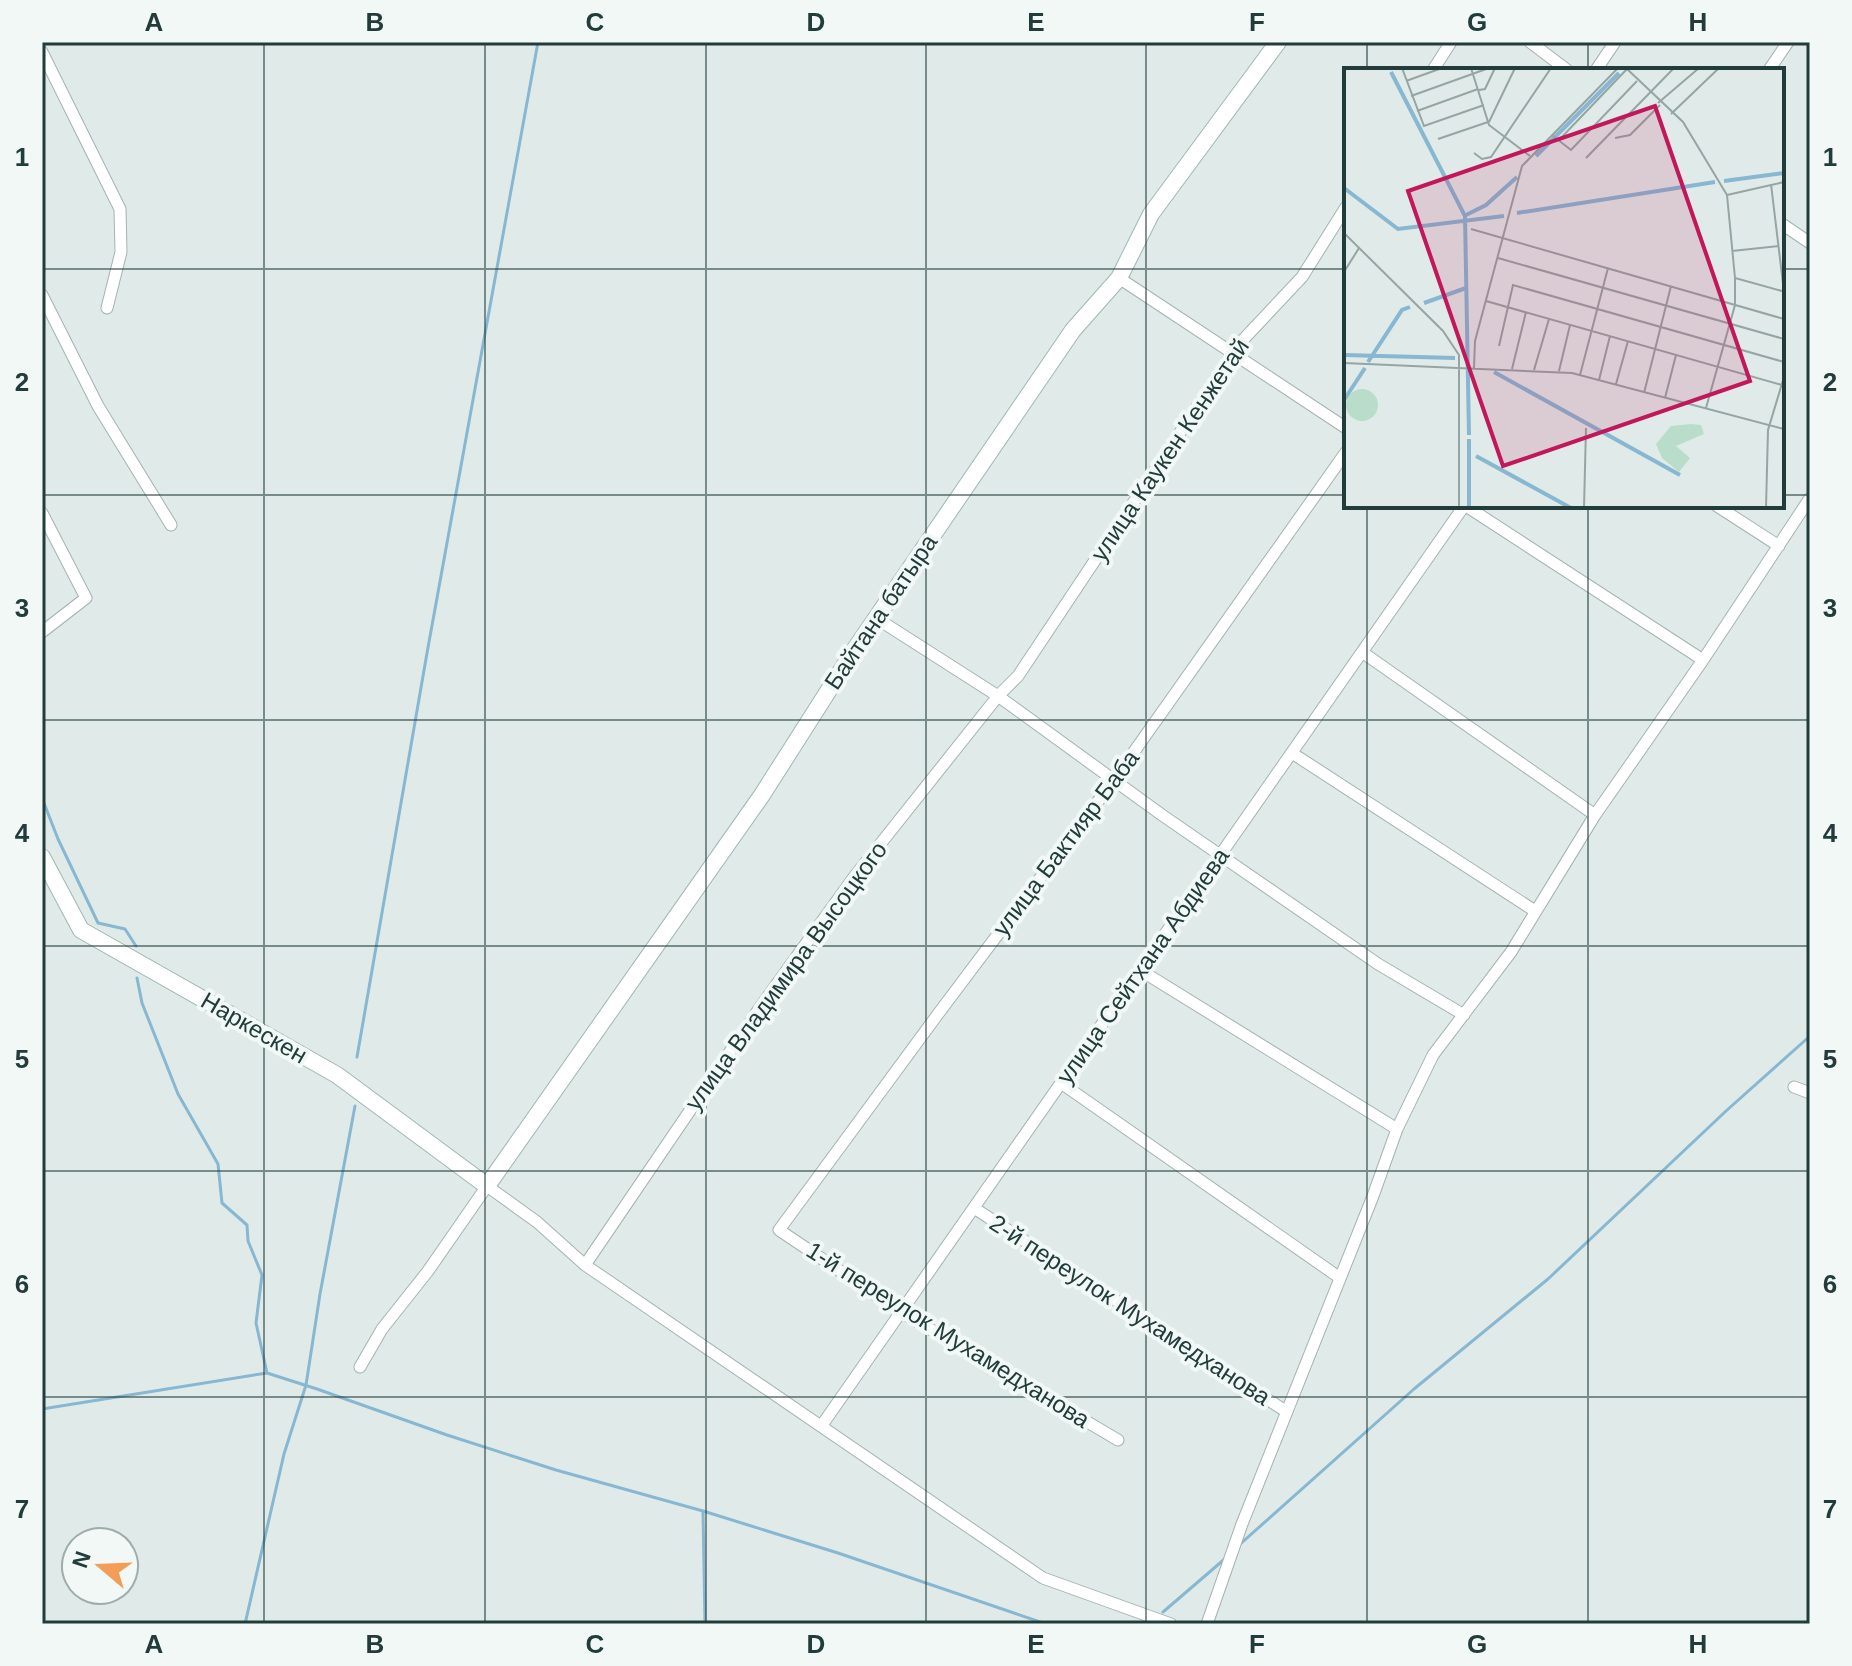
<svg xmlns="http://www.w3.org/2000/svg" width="1852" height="1666" font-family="Helvetica,sans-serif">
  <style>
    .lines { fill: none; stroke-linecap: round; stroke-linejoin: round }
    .stream { stroke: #87b7d1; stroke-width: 3 }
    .street-casing { stroke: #a3b3b1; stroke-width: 13 }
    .secondary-casing { stroke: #9fb7b3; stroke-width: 18 }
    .street { stroke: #fff; stroke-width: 11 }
    .secondary { stroke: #fff; stroke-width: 16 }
    .grid { fill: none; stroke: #213c3a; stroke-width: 2; stroke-opacity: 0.55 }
    .labels { text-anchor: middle; stroke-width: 8; stroke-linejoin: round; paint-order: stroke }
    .street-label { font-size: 24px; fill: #213c3a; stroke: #f1f8f6 }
    .inset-river { fill: none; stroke: #87b7d1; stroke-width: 4 }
    .inset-road { fill: none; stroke: #94a5a3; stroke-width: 2 }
    .view { fill: #c2185b; fill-opacity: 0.15; stroke: #c2185b; stroke-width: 4 }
    .inset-edge { fill: none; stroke: #213c3a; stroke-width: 4 }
    .neatline { fill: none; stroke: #213c3a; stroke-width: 3 }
    .grid-label { font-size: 26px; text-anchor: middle; font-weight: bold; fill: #213c3a }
  </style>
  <rect width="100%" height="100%" fill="#e0ebe9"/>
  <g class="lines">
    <!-- stream -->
    <path class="stream" d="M 42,798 L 58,839 L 98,923 L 125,929 L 136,946
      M 137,978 L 142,1003 L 178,1094 L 218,1164 L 222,1203 L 247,1225 L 248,1241 L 262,1275 L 256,1323 L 267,1373
      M 357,1057 L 427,653 L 538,42
      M 42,1409 L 267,1373 L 317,1389 L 447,1435 L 556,1470 L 703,1511 L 838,1553 L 1046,1624
      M 703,1511 L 705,1624
      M 1238,1546 L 1414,1389 L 1548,1279 L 1726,1111 L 1810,1036
      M 1163,1612 L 1227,1557
      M 245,1624 L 284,1454 L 306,1385 L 320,1294 L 355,1106"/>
    <!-- street casing -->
    <g class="street-casing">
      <path id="street" d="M 1530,42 L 1567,70
        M 42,52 L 120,209 L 121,252 L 107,308
        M 1433,70 L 1451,42
        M 1596,70 L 1615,42
        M 1769,70 L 1788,42
        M 1782,224 L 1810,243
        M 1119,278 L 1346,428
        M 42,295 L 98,406 L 171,525
        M 1466,506 L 1703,660
        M 1717,506 L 1779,546
        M 42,513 L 86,598 L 42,632
        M 876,618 L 998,696 L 1162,815 L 1378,964 L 1464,1015
        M 1362,652 L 1595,815
        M 1292,753 L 1535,911
        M 1140,970 L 1397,1129
        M 1061,1083 L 1340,1278
        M 1794,1087 L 1810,1093
        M 974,1208 L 1287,1412
        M 585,1265 L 761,1006 L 854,877 L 998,696 L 1018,676 L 1239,344 L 1302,277 L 1346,207
        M 360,1367 L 382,1329 L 428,1271 L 487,1186 L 537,1222 L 585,1265 L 1043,1578 L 1171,1624
        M 822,1425 L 1464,506
        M 1118,1440 L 901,1312 L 779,1230 L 938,1014 L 1114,780 L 1346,452
        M 1207,1624 L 1242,1524 L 1373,1196 L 1397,1129 L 1433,1055 L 1511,952 L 1595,815 L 1703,660 L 1810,498"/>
    </g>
    <!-- secondary casing -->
    <g class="secondary-casing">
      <path id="secondary" d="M 42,857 L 81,930 L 337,1075 L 487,1186 L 762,795 L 855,649 L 1073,330 L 1119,278 L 1151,214 L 1278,42"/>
    </g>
    <!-- street -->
    <use href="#street" class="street"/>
    <!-- secondary -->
    <use href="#secondary" class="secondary"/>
  </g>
  <!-- grid -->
  <path class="grid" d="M 264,42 L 264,1624M 485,42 L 485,1624M 706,42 L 706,1624M 926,42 L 926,1624M 1146,42 L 1146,1624M 1367,42 L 1367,70M 1588,42 L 1588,70M 42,269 L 1346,269M 1782,269 L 1810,269M 42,495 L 1346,495M 1782,495 L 1810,495M 1367,506 L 1367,1624M 1588,506 L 1588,1624M 42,720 L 1810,720M 42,946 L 1810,946M 42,1171 L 1810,1171M 42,1397 L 1810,1397"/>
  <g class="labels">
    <!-- street labels -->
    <g class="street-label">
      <text transform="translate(1170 450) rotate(-56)" y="8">улица Каукен Кенжетай</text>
      <text transform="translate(881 612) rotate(-56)" y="8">Байтана батыра</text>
      <text transform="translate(1066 843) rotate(-53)" y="8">улица Бактияр Баба</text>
      <text transform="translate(1143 966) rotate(-55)" y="8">улица Сейтхана Абдиева</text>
      <text transform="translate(786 976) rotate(-54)" y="8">улица Владимира Высоцкого</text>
      <text transform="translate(254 1028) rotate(30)" y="8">Наркескен</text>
      <text transform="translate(1130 1310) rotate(33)" y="8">2-й переулок Мухамедханова</text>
      <text transform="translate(948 1335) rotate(32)" y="8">1-й переулок Мухамедханова</text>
    </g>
  </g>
  <!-- overview -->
  <g transform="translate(1344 68)">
    <rect width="440" height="440" fill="#e0ebe9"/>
    <path d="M2 337a16 16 0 1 1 32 0a16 16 0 1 1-32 0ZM 347,356 L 357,357 L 360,366 L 332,378 L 346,390 L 335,404 L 318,390 L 312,376 L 327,358 Z" fill="#b9ddca"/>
    <path class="inset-river" d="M 47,4 L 121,148 L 125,367M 192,88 L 275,5M 380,113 L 440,105M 0,120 L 54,161 L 160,148M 173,145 L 371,114M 122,147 L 142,137 L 173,109M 80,235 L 122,220M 0,287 L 111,290M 24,294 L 58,242 L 66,239M 150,304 L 336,407M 0,332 L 21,300M 125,371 L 125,440M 132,388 L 227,440"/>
    <path class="inset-road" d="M 58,0 L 80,58 L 140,37M 127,0 L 145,57 L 186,88M 282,0 L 339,54 L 383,127 L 391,210 L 438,223M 62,13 L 98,0M 135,22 L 141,21 L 151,0M 67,28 L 145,0M 314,35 L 355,0M 73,43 L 134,21M 327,46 L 375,0M 145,54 L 171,0M 209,68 L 227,82 L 293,13M 271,70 L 286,67 L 316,37M 94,71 L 144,54M 214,73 L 283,1M 130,85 L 138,91 L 147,89 L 207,0M 242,90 L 330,0M 427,116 L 440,224M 383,127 L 440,114M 127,161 L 440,251M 0,165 L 99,263 L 115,287 L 115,440M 388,183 L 435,178M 154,190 L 440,271M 0,204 L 15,180M 142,233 L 438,317M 155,278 L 169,217 L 440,294M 0,295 L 228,305 L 440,361M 130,300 L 131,273 L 178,98 L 274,0M 168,301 L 182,244M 190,302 L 205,251M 215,303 L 226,257M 236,307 L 264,200M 255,312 L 266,268M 272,316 L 284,273M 300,325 L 327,218M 321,330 L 332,287M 362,340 L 391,237 L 391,210M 240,440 L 242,360M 422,440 L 424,362 L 440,309"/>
    <path class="view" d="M 311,38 L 406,313 L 159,398 L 64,123 Z"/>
    <rect width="440" height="440" class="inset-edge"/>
  </g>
  <!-- border -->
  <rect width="1852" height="1666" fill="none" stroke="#f1f8f6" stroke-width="88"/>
  <!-- north arrow -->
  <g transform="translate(100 1566) rotate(289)"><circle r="38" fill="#f1f8f6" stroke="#9eadab" stroke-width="2"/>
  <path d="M0-6L14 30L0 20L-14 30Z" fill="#f39d57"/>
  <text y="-12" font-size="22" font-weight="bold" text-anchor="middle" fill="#213c3a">N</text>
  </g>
  <rect x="44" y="44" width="1764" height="1578" class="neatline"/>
  <g class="grid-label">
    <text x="154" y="31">A</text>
    <text x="375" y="31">B</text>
    <text x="595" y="31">C</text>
    <text x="816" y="31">D</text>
    <text x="1036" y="31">E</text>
    <text x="1257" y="31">F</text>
    <text x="1477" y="31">G</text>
    <text x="1698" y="31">H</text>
    <text x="22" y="166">1</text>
    <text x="1830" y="166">1</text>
    <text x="22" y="391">2</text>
    <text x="1830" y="391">2</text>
    <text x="22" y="617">3</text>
    <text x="1830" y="617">3</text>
    <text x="22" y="842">4</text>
    <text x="1830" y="842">4</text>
    <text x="22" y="1068">5</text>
    <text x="1830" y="1068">5</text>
    <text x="22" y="1293">6</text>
    <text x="1830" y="1293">6</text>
    <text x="22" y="1518">7</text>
    <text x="1830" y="1518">7</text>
    <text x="154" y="1653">A</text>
    <text x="375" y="1653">B</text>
    <text x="595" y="1653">C</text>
    <text x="816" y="1653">D</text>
    <text x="1036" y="1653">E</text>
    <text x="1257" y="1653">F</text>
    <text x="1477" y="1653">G</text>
    <text x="1698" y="1653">H</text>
  </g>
</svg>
